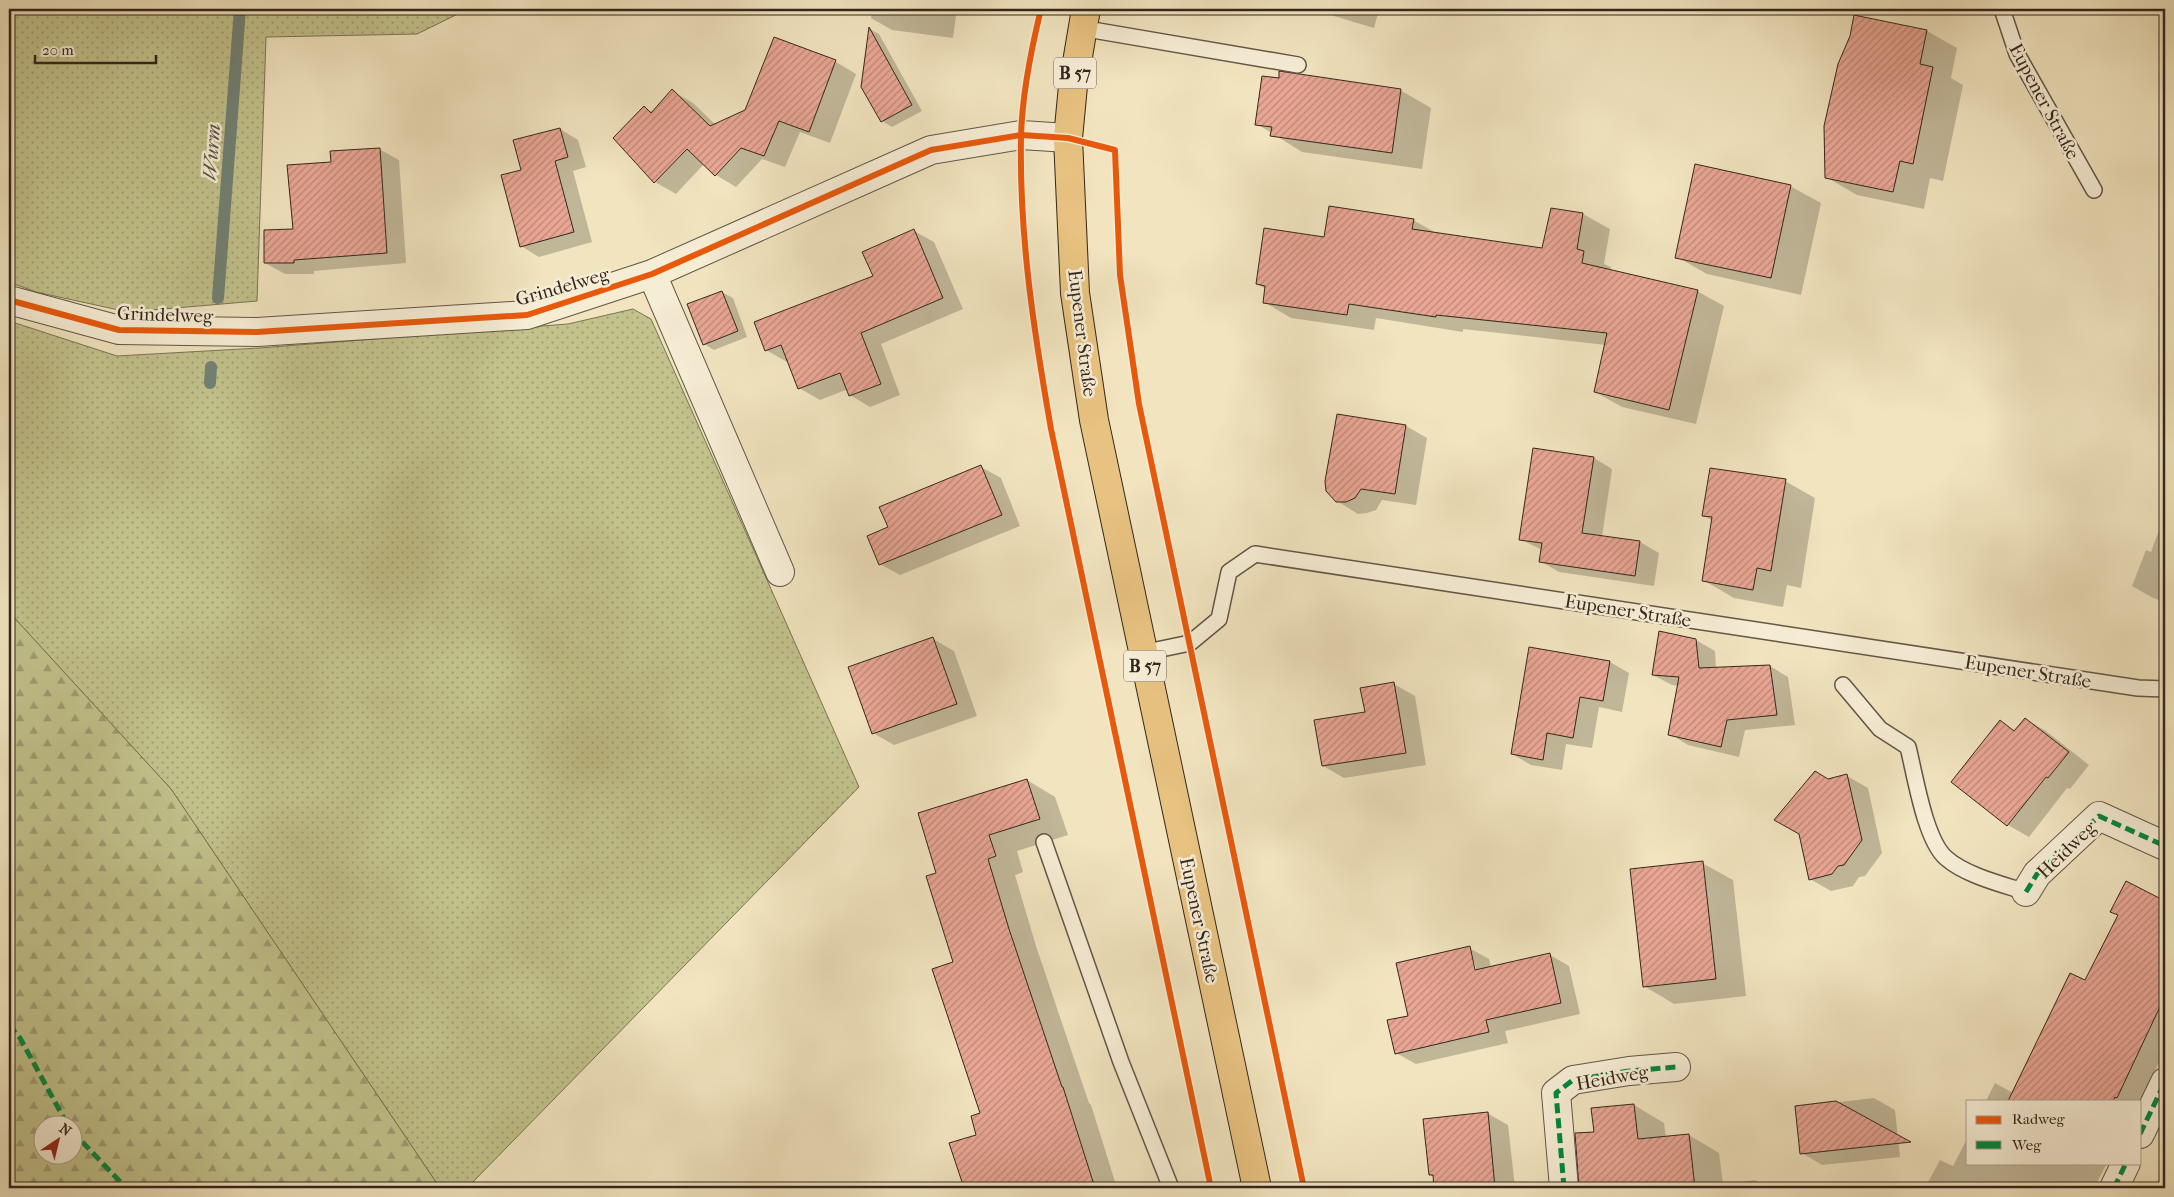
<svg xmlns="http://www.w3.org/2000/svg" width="2174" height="1197" font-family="'IM FELL French Canon',serif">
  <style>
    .green { fill: url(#green-dots); stroke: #7a7454 }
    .forest { fill: url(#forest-firs); stroke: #7a7454; fill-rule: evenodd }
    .shadow { fill: #0003; fill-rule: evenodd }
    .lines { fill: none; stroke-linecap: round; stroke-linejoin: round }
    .stream { stroke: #718275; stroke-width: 12 }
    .building { fill: url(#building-hatch); stroke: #33261c }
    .lane-casing { stroke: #625645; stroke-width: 18 }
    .street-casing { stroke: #625645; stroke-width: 30 }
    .primary-casing { stroke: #33261c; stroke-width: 30 }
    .lane { stroke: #f6edd5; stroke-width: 15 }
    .street { stroke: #f6edd5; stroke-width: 28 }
    .primary { stroke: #e8c280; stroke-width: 28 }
    .quiet { stroke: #00873e; stroke-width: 5; stroke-dasharray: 10 5; stroke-linecap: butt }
    .cycleway-casing { stroke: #f6edd5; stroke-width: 9 }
    .cycleway { stroke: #e8590c; stroke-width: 6 }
    .labels { text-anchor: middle; stroke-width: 5; stroke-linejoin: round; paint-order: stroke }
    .shield { fill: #f6edd5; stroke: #6e6254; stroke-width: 1 }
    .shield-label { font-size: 18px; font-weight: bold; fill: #33261c }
    .street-label { font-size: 19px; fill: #33261c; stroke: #f6edd5 }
    .water-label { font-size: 20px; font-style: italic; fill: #525449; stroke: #f6edd5 }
  </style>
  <defs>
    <pattern id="green-dots" width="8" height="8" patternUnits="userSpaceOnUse" patternTransform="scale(1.25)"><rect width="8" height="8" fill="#c2c28c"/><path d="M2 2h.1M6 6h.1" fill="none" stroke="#9e9d72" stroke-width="1.8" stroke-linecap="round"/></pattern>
    <pattern id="forest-firs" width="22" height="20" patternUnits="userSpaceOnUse" patternTransform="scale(1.25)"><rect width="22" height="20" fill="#c2c28c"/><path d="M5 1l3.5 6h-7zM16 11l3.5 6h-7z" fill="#9e9d72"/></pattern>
    <pattern id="building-hatch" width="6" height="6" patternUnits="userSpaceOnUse" patternTransform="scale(1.25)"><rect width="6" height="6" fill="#e9a694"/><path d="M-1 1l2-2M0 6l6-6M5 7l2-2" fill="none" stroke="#bd8778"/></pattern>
  </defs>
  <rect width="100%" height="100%" fill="#f1e4bf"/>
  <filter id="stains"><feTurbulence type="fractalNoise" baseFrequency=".004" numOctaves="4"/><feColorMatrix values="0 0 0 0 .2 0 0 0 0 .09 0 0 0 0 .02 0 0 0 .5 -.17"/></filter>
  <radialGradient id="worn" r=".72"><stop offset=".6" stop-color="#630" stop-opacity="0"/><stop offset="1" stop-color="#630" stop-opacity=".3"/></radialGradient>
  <!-- green -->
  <path class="green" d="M 9,9 L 468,9 L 417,34 L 266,37 L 257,301 L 128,312 L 36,292 L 9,282 Z
    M 633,309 L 651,319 L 859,787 L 467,1188 L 440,1188 L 171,789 L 9,612 L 9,321 L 117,356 L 259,348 L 568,324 Z"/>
  <!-- forest -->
  <path class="forest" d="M 9,612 L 171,789 L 440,1188 L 9,1188 ZM 42,1124 L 72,1124 L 72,1154 L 42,1154 Z"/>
  <!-- shadow -->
  <path class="shadow" d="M 872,9 L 957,9 L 953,38 L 892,30 L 871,18 Z
    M 1321,9 L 1379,9 L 1374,28 L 1334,16 Z
    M 1855,16 L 1927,31 L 1957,48 L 1951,78 L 1963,85 L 1943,181 L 1930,178 L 1924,209 L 1857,195 L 1826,177 Z
    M 870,29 L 879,34 L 922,111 L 892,127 L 882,121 Z
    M 775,38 L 836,62 L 856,74 L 830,143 L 800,132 L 785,167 L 762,159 L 736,187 L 716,175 L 704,164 L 676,194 L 655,182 L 644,108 L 653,112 L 672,91 L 693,103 L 716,125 L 746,111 Z
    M 1400,90 L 1431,108 L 1422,169 L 1302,152 L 1257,124 Z
    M 560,129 L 578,140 L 586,167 L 573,171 L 592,242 L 539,257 L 521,246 L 523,171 Z
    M 379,149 L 399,160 L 406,263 L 314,271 L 314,274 L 285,274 L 265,263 L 294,231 L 332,163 Z
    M 1790,186 L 1821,203 L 1801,295 L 1707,274 L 1677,257 Z
    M 1583,214 L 1610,229 L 1604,264 L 1611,267 L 1610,271 L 1697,291 L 1724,306 L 1696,424 L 1622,407 L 1595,392 L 1606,345 L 1463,329 L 1463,332 L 1376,318 L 1374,330 L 1291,318 L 1264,302 L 1266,289 L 1257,284 L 1325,238 L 1413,220 L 1438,234 L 1543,249 Z
    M 914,231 L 934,242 L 963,309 L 881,344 L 900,395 L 870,407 L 850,395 L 848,389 L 820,400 L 799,388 L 789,361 L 787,362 L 766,350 L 874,277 Z
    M 722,292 L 733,298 L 747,337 L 714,350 L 704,344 Z
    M 1406,426 L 1427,438 L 1416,505 L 1382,500 L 1376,510 L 1367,513 L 1358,514 L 1337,501 Z
    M 1594,458 L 1612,469 L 1602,537 L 1640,542 L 1659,553 L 1654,586 L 1559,572 L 1540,561 L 1542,550 L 1520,539 Z
    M 981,467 L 1001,478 L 1020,526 L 900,575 L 880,564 L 890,527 Z
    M 1785,481 L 1815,498 L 1801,588 L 1787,585 L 1783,607 L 1734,598 L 1703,580 L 1713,521 L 1704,516 Z
    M 2162,522 L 2165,522 L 2165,602 L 2153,598 L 2132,586 L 2146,550 L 2151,552 Z
    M 933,639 L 954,651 L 977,716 L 894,745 L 873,733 Z
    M 1696,640 L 1715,651 L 1716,669 L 1770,666 L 1788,677 L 1795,725 L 1745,730 L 1739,757 L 1688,745 L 1670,734 L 1679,686 L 1672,685 L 1653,675 Z
    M 1530,648 L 1610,662 L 1629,673 L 1622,712 L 1599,707 L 1592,748 L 1566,744 L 1562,770 L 1531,765 L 1512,754 Z
    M 1394,684 L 1415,696 L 1426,765 L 1344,778 L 1323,766 L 1366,713 Z
    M 2025,719 L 2046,731 L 2089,765 L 2070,789 L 2067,788 L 2029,837 L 2008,825 L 1953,782 L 2000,722 L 2016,731 Z
    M 1847,776 L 1868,788 L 1882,853 L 1865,876 L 1859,877 L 1853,886 L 1831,891 L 1810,879 L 1827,780 Z
    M 1027,780 L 1055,797 L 1068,835 L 1017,851 L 1023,872 L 1015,875 L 1036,946 L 1089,1103 L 1091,1105 L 1117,1188 L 977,1188 L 962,1180 L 978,1135 L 981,1114 L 938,874 Z
    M 1702,863 L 1733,880 L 1746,996 L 1674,1004 L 1644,986 Z
    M 2126,883 L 2165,903 L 2165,1050 L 2140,1102 L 1986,1101 L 1995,1083 L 2013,1093 L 2085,982 L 2120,916 Z
    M 1469,948 L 1489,959 L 1491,968 L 1550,955 L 1569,966 L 1580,1014 L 1505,1031 L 1508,1043 L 1416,1064 L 1396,1053 L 1409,1017 ZM 1471,961 L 1474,961 L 1478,976 L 1475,977 Z
    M 1874,1098 L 1895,1110 L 1900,1157 L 1822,1165 L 1802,1153 L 1796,1107 Z
    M 1634,1105 L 1664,1123 L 1666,1138 L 1689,1135 L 1719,1153 L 1723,1184 L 1755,1180 L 1770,1188 L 1581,1188 L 1596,1133 Z
    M 1487,1113 L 1508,1125 L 1515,1188 L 1435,1188 L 1434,1177 L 1430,1174 Z
    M 1968,1137 L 1968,1163 L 2107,1163 L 2094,1188 L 1925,1188 L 1940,1160 L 1953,1166 Z
    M 2165,1168 L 2165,1188 L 2154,1188 Z"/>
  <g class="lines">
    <!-- stream -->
    <path class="stream" d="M 218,298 L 240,9
      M 210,383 L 211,367"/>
  </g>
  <!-- building -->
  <path class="building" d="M 1854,15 L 1927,30 L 1920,64 L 1933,67 L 1913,164 L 1900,161 L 1893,192 L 1825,178 L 1824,126 L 1838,64 L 1850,36 Z
    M 869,27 L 912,105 L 881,122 L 861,87 Z
    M 774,37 L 836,60 L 809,132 L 779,121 L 764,156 L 741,148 L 715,176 L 687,149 L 654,183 L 613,138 L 644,106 L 651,113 L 672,89 L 710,126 L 745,110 Z
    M 1279,71 L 1401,89 L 1392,153 L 1270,136 L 1272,127 L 1255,125 L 1262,76 L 1279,78 Z
    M 560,128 L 568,157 L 555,161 L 574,232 L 520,247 L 501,175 L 521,170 L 513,140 Z
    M 380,148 L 387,253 L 294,260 L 294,263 L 264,263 L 264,230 L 293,229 L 287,165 L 331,162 L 330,151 Z
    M 1695,164 L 1791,185 L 1771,278 L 1675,258 Z
    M 1329,206 L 1414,219 L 1412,229 L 1542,248 L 1551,208 L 1583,213 L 1577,249 L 1584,251 L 1582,263 L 1698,290 L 1669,410 L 1594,392 L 1607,333 L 1436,315 L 1436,317 L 1349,304 L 1347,315 L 1263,303 L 1265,286 L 1256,284 L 1264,228 L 1324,237 Z
    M 914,229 L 943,298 L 861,333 L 881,384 L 849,396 L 840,373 L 798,389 L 781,345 L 765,351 L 754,322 L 873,276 L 862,252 Z
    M 722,291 L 738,331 L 703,345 L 687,304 Z
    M 1337,414 L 1406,425 L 1395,494 L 1361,489 L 1355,498 L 1346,502 L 1336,502 L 1326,491 L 1325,481 Z
    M 1533,448 L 1594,457 L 1582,533 L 1640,541 L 1635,576 L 1539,562 L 1542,543 L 1519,540 Z
    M 981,465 L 1002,515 L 879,565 L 867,536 L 888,527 L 879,507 Z
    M 1710,468 L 1786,479 L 1771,571 L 1757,568 L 1753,590 L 1702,581 L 1712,517 L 1702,516 Z
    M 1659,631 L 1696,639 L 1699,668 L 1770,665 L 1777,715 L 1727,720 L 1721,747 L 1668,735 L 1679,677 L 1652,675 Z
    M 933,637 L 957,704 L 872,734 L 848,667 Z
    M 1529,647 L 1610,661 L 1603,701 L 1580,697 L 1573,738 L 1547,733 L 1543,760 L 1511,754 Z
    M 1394,682 L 1406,753 L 1322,766 L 1314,720 L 1365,712 L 1360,688 Z
    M 2025,718 L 2069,752 L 2048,778 L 2046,777 L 2007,826 L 1951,782 L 2000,720 L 2014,731 Z
    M 1815,771 L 1828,779 L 1847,774 L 1862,840 L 1844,865 L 1838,866 L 1832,874 L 1809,880 L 1799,834 L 1774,820 Z
    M 1027,779 L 1040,819 L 989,835 L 996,856 L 988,859 L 1009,929 L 1062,1087 L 1063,1087 L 1095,1188 L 964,1188 L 949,1143 L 976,1135 L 971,1116 L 980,1113 L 932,969 L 953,962 L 926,876 L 936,873 L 918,813 Z
    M 1703,861 L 1716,979 L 1643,987 L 1630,869 Z
    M 2126,881 L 2165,901 L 2165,996 L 2117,1098 L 2115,1097 L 2113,1101 L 2008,1101 L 2070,973 L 2085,980 L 2118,915 L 2110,912 Z
    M 1470,946 L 1475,970 L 1550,953 L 1561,1003 L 1486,1020 L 1489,1032 L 1395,1054 L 1387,1020 L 1408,1016 L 1396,963 Z
    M 1836,1101 L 1911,1142 L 1800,1154 L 1795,1106 Z
    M 1634,1104 L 1638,1139 L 1689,1134 L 1695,1188 L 1579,1188 L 1575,1133 L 1594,1132 L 1591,1108 Z
    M 1488,1112 L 1495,1188 L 1434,1188 L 1433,1175 L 1429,1175 L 1423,1119 Z"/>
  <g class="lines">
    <!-- lane casing -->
    <g class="lane-casing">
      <path id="lane" d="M 2002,9 L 2017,54 L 2094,190
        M 1081,28 L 1298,65
        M 1142,653 L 1190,643 L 1219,619 L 1229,572 L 1255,554 L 2138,688 L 2165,689
        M 1843,685 L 1880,729 L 1908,747 C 1915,775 1925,840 1946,858 C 1965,875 2001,884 2026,892
        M 1044,842 L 1121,1062 L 1171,1188"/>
    </g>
    <!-- street casing -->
    <g class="street-casing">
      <path id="street" d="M 652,274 L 780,572
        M 9,300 L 119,330 L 257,332 L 527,315 L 652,274 L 931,150 L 1021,135 L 1068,138
        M 2026,892 L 2037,874 L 2099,816 L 2165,846
        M 2140,1134 L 2165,1082
        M 1564,1188 L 1556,1093 L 1573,1080 L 1629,1071 L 1676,1067
        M 2114,1188 L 2126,1163"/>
    </g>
    <!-- primary casing -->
    <g class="primary-casing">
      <path id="primary" d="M 1086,9 L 1073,86 L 1068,138 L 1075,293 L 1094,420 L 1257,1188"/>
    </g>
    <!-- lane -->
    <use href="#lane" class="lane"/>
    <!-- street -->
    <use href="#street" class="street"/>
    <!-- primary -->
    <use href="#primary" class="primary"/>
    <!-- quiet -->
    <path class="quiet" d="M 2026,892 L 2037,874 L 2099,816 L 2165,846
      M 9,1025 L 20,1038 L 67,1124
      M 72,1131 L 126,1188
      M 2140,1134 L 2165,1082
      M 1564,1188 L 1556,1093 L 1573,1080 L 1629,1071 L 1676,1067
      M 2114,1188 L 2126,1163"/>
    <!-- cycleway casing -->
    <g class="cycleway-casing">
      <path id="cycleway" d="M 1041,9 C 1031,50 1022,94 1021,137 C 1019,235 1034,332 1051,429 L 1211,1188
        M 9,300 L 119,330 L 257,332 L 527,315 L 652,274 L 931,150 L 1021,135 L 1068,138 L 1115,150 L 1120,275 L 1139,404 L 1304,1188"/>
    </g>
    <!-- cycleway -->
    <use href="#cycleway" class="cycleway"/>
  </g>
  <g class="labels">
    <!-- shield labels -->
    <g class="shield">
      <rect x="1054" y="57.5" width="42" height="31" rx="4"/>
      <rect x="1124" y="650.5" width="42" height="31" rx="4"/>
    </g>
    <g class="shield-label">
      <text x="1075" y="79">B 57</text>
      <text x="1145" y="672">B 57</text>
    </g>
    <!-- street labels -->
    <g class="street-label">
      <text transform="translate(2045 101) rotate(62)" y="7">Eupener Straße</text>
      <text transform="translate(562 286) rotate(-16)" y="7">Grindelweg</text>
      <text transform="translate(165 314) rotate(2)" y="7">Grindelweg</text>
      <text transform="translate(1083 333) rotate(83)" y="7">Eupener Straße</text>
      <text transform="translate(1628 610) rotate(9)" y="7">Eupener Straße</text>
      <text transform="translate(2028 671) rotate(9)" y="7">Eupener Straße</text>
      <text transform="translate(2066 849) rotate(-44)" y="7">Heidweg</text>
      <text transform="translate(1200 920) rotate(78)" y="7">Eupener Straße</text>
      <text transform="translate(1612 1077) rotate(-10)" y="7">Heidweg</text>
    </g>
    <!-- water labels -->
    <g class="water-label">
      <text transform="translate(211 152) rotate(-86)" y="7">Wurm</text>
    </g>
  </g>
  <!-- margin -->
  <rect width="2174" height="1197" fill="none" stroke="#f1e4bf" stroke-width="30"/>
  <rect x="10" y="10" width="2154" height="1177" fill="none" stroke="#33261c" stroke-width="2.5"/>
  <rect x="15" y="15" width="2144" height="1167" fill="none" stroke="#33261c"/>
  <!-- legend -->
  <rect x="1966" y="1100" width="175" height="65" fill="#f6edd5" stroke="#a89d8b"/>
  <rect x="1976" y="1116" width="25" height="8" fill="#e8590c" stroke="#a89d8b"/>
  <text x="2012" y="1124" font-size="15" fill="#33261c">Radweg</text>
  <rect x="1976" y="1141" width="25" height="8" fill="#00873e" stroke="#a89d8b"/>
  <text x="2012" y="1150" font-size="15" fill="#33261c">Weg</text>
  <!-- north arrow -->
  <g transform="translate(58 1140) rotate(35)"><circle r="24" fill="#f6edd5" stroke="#a89d8b"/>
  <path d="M0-4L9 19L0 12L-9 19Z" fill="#8f2418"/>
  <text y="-8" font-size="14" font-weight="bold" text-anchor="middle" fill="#33261c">N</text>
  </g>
  <!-- scale -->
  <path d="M35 55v8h121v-8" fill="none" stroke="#33261c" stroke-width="2.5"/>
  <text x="42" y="55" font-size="15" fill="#33261c" stroke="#f6edd5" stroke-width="4" paint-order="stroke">20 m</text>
  <rect width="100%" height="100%" filter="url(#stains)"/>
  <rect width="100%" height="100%" fill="url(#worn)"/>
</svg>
